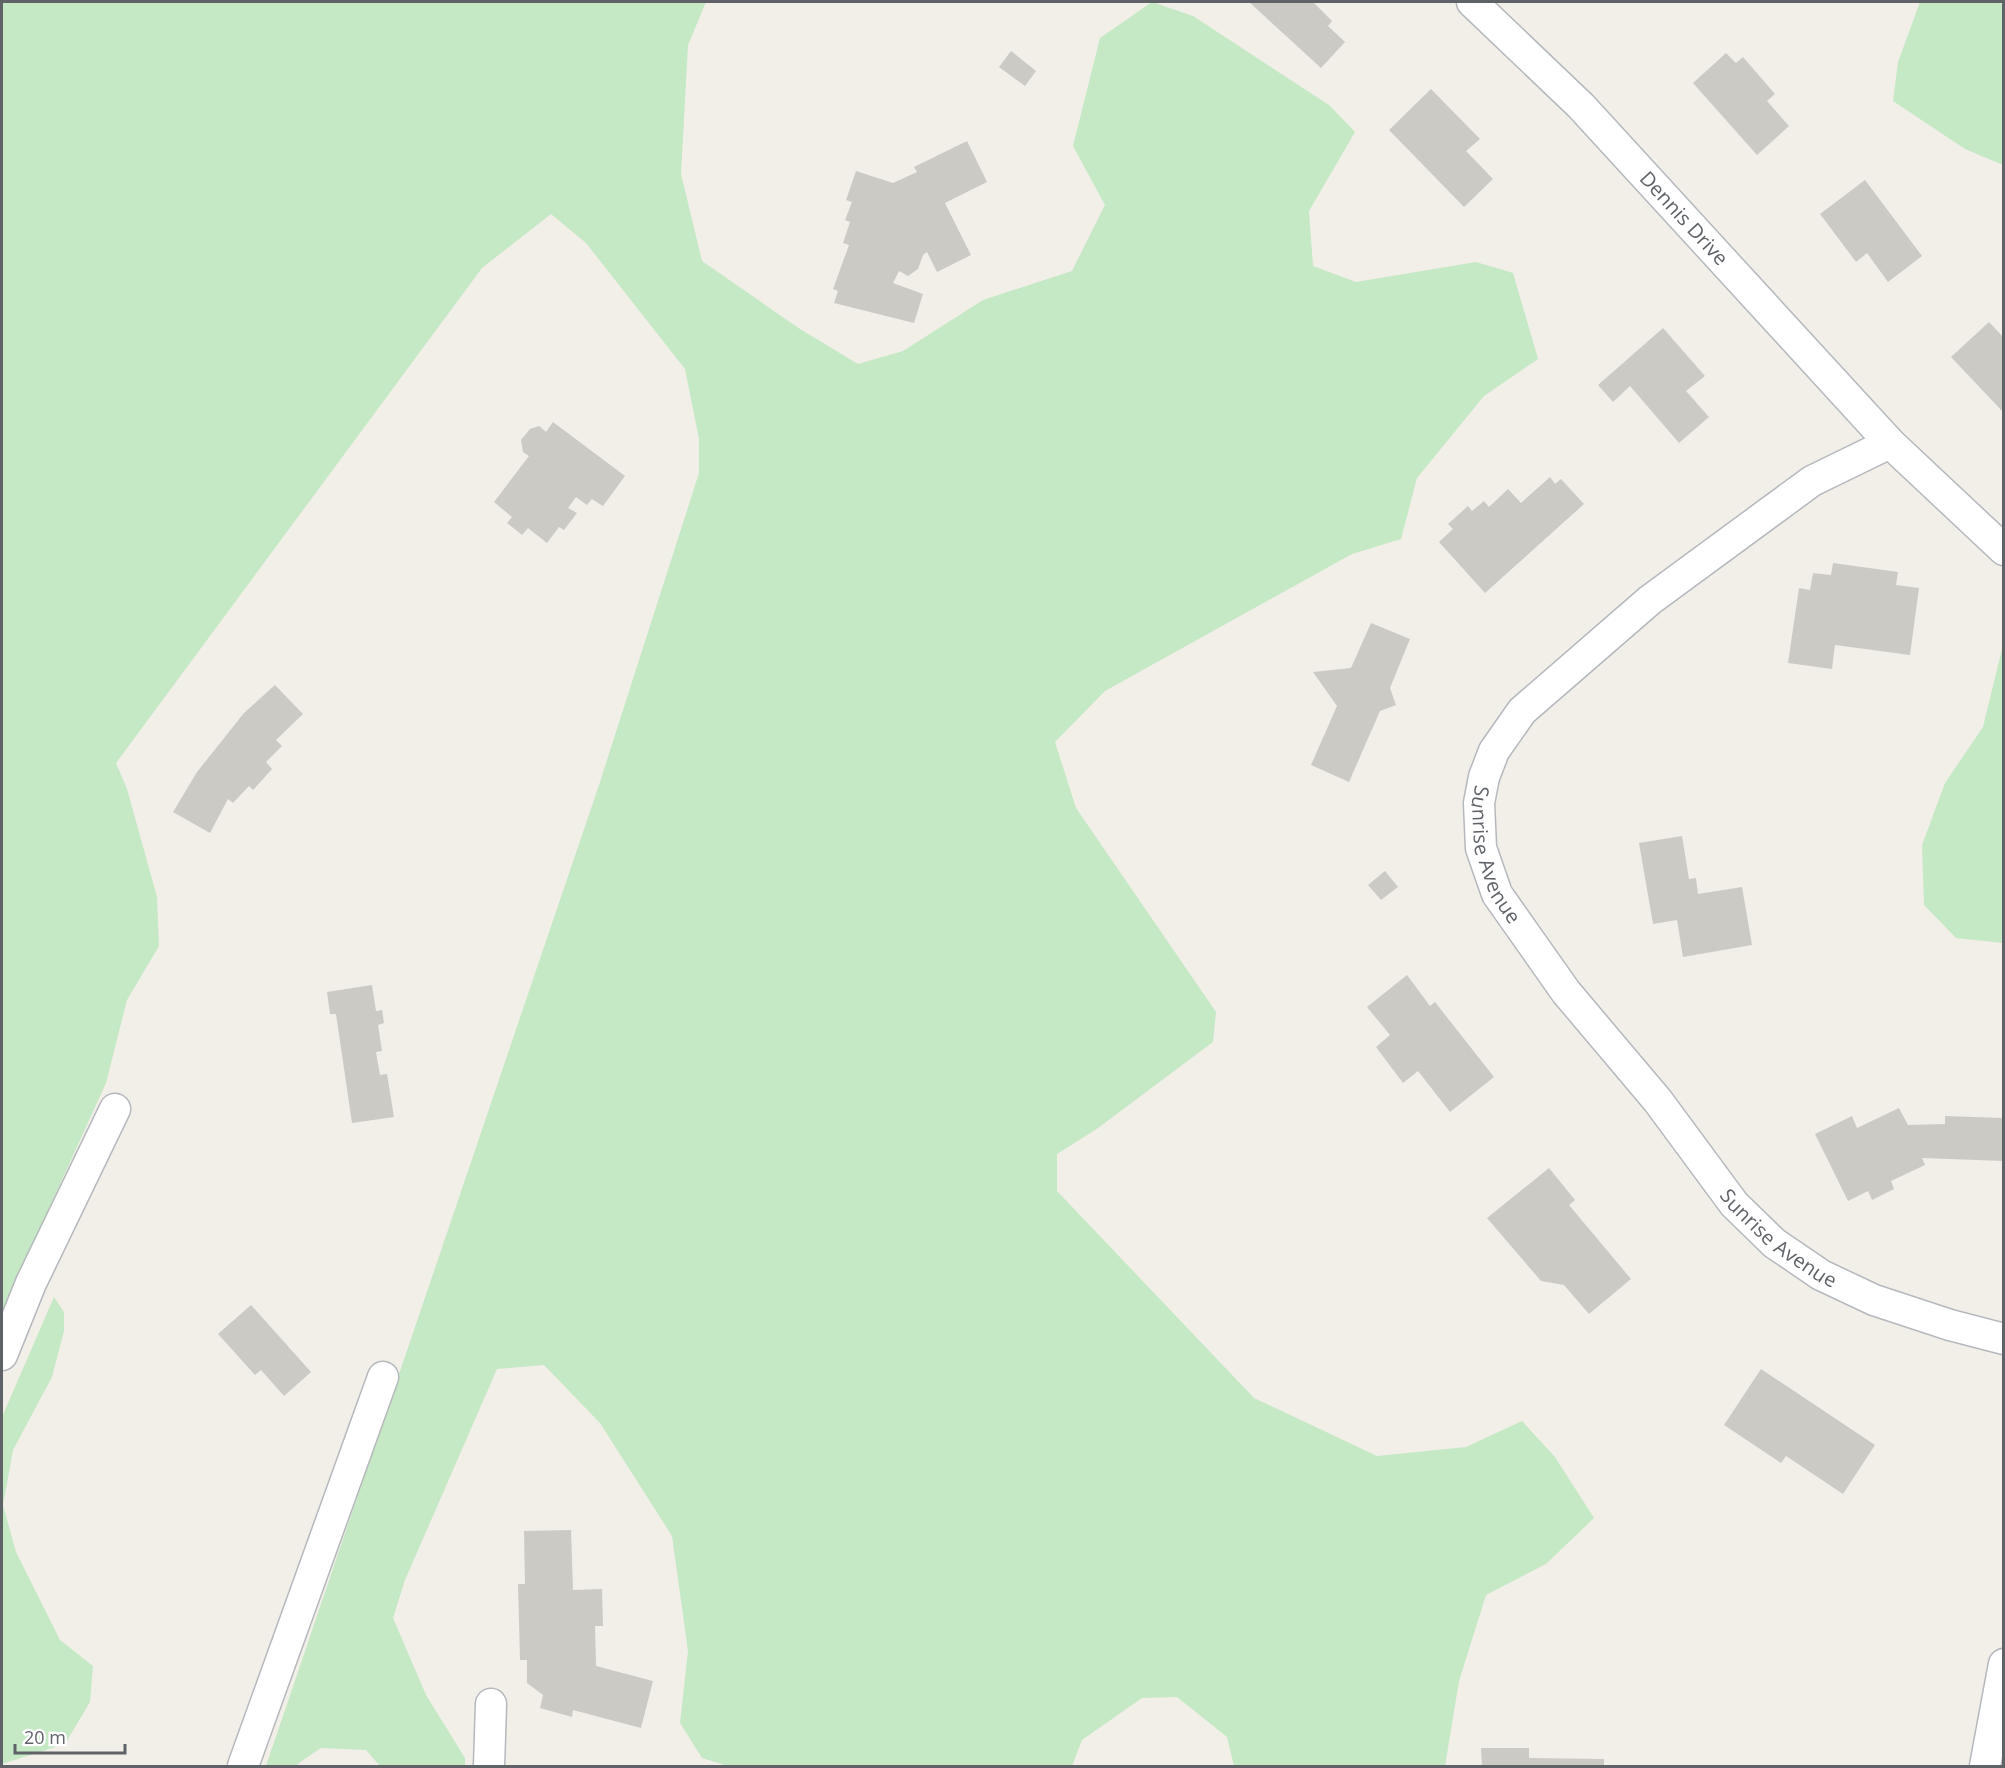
<svg xmlns="http://www.w3.org/2000/svg" width="2005" height="1768" font-family="'Open Sans',sans-serif">
  <style>
    .green { fill: #c5e8c5 }
    .building { fill: #cccac5 }
    .lines { fill: none; stroke-linecap: round; stroke-linejoin: round }
    .street-casing { stroke: #b5b8bc; stroke-width: 33 }
    .street { stroke: #fff; stroke-width: 30 }
    .labels { text-anchor: middle; stroke-width: 4.5; stroke-linejoin: round; paint-order: stroke }
    .street-label { font-size: 20px; fill: #5f6368; stroke: #fff }
  </style>
  <rect width="100%" height="100%" fill="#f1efe8"/>
  <!-- green -->
  <path class="green" d="M 2,2 L 706,2 L 688,45 L 681,174 L 702,261 L 800,329 L 858,364 L 903,351 L 983,300 L 1072,271 L 1105,205 L 1073,146 L 1100,38 L 1152,2 L 1193,16 L 1329,105 L 1355,132 L 1309,211 L 1313,266 L 1356,282 L 1476,262 L 1513,273 L 1538,359 L 1484,396 L 1417,478 L 1401,539 L 1352,554 L 1105,691 L 1055,742 L 1076,808 L 1216,1012 L 1213,1042 L 1098,1128 L 1057,1154 L 1057,1191 L 1254,1398 L 1377,1456 L 1466,1447 L 1522,1421 L 1555,1457 L 1594,1518 L 1546,1564 L 1486,1595 L 1459,1681 L 1445,1766 L 1234,1766 L 1227,1737 L 1177,1697 L 1142,1698 L 1082,1740 L 1072,1766 L 728,1766 L 702,1758 L 680,1723 L 688,1651 L 672,1536 L 600,1423 L 544,1365 L 497,1369 L 405,1580 L 393,1618 L 426,1695 L 465,1758 L 465,1766 L 380,1766 L 366,1750 L 321,1748 L 299,1763 L 297,1766 L 266,1766 L 599,785 L 699,473 L 699,439 L 685,369 L 586,243 L 551,214 L 482,268 L 116,763 L 127,789 L 157,897 L 159,946 L 127,1000 L 106,1083 L 2,1312 Z
    M 1920,2 L 2003,2 L 2003,165 L 1965,149 L 1893,101 L 1898,62 Z
    M 2003,645 L 2004,943 L 2003,943 L 1956,938 L 1924,905 L 1922,845 L 1945,783 L 1983,727 Z
    M 54,1297 L 64,1312 L 64,1331 L 52,1377 L 13,1450 L 3,1505 L 16,1552 L 60,1640 L 93,1666 L 90,1702 L 65,1744 L 2,1764 L 2,1417 Z"/>
  <!-- building -->
  <path class="building" d="M 1249,2 L 1313,2 L 1332,21 L 1328,26 L 1345,42 L 1321,68 Z
    M 1011,51 L 1036,71 L 1025,86 L 999,67 Z
    M 1726,53 L 1736,63 L 1743,57 L 1775,94 L 1767,101 L 1789,126 L 1757,155 L 1693,83 Z
    M 1431,89 L 1480,139 L 1466,151 L 1493,179 L 1464,207 L 1389,130 Z
    M 967,141 L 987,182 L 945,203 L 971,255 L 937,272 L 927,252 L 923,255 L 918,269 L 908,276 L 899,271 L 893,283 L 923,294 L 914,323 L 834,303 L 838,291 L 833,289 L 849,245 L 843,243 L 850,222 L 845,220 L 852,202 L 846,200 L 856,171 L 893,183 L 917,172 L 914,167 Z
    M 1865,180 L 1922,256 L 1888,282 L 1867,253 L 1856,262 L 1820,214 Z
    M 1989,322 L 2004,338 L 2004,413 L 1951,357 Z
    M 1663,328 L 1705,376 L 1686,391 L 1709,417 L 1679,443 L 1630,386 L 1613,402 L 1598,385 Z
    M 553,422 L 625,476 L 603,506 L 592,499 L 587,505 L 576,497 L 568,508 L 577,513 L 564,530 L 559,527 L 547,543 L 528,528 L 522,535 L 507,523 L 512,517 L 494,502 L 529,456 L 523,452 L 521,440 L 530,429 L 539,426 L 546,432 Z
    M 1550,477 L 1555,484 L 1561,479 L 1584,504 L 1485,593 L 1439,542 L 1453,529 L 1448,524 L 1468,506 L 1472,511 L 1484,501 L 1489,507 L 1508,489 L 1521,503 Z
    M 1833,563 L 1898,572 L 1896,585 L 1919,588 L 1910,655 L 1835,645 L 1832,669 L 1788,663 L 1799,588 L 1810,590 L 1813,573 L 1831,575 Z
    M 1371,623 L 1410,639 L 1390,688 L 1396,705 L 1380,711 L 1349,782 L 1311,765 L 1337,706 L 1313,672 L 1351,668 Z
    M 275,685 L 303,714 L 276,740 L 282,746 L 266,762 L 272,769 L 253,790 L 249,786 L 233,803 L 228,799 L 210,833 L 173,812 L 197,772 L 244,713 Z
    M 1682,836 L 1689,879 L 1696,878 L 1698,894 L 1742,887 L 1752,945 L 1683,957 L 1677,920 L 1653,924 L 1639,843 Z
    M 1385,871 L 1398,887 L 1381,900 L 1368,885 Z
    M 1407,975 L 1430,1006 L 1435,1002 L 1494,1077 L 1450,1112 L 1418,1071 L 1403,1083 L 1376,1047 L 1390,1035 L 1367,1007 Z
    M 372,985 L 376,1011 L 382,1010 L 384,1023 L 378,1025 L 382,1051 L 376,1052 L 380,1075 L 387,1074 L 394,1117 L 352,1123 L 336,1014 L 330,1014 L 327,992 Z
    M 1899,1108 L 1908,1125 L 1945,1124 L 1945,1116 L 2004,1118 L 2004,1161 L 1922,1158 L 1925,1165 L 1891,1181 L 1894,1189 L 1872,1200 L 1868,1191 L 1848,1201 L 1815,1134 L 1852,1116 L 1857,1128 Z
    M 1549,1168 L 1575,1200 L 1569,1205 L 1631,1279 L 1589,1314 L 1564,1285 L 1541,1281 L 1487,1218 Z
    M 251,1305 L 311,1372 L 284,1396 L 261,1370 L 255,1375 L 218,1334 Z
    M 1761,1369 L 1875,1445 L 1843,1494 L 1786,1456 L 1781,1463 L 1724,1425 Z
    M 571,1530 L 573,1590 L 602,1589 L 603,1626 L 595,1626 L 596,1666 L 653,1681 L 641,1728 L 573,1710 L 572,1717 L 540,1708 L 543,1695 L 527,1683 L 527,1660 L 520,1660 L 518,1584 L 525,1584 L 524,1531 Z
    M 1481,1748 L 1529,1748 L 1529,1758 L 1604,1759 L 1604,1766 L 1482,1766 Z"/>
  <g class="lines">
    <!-- street casing -->
    <g class="street-casing">
      <g id="street">
        <path id="s1" d="M 1472,2 L 1581,106 L 1890,443 L 2004,550"/>
        <path id="s2" d="M 1890,443 L 1812,481 L 1650,600 L 1522,711 L 1494,751 L 1484,777 L 1479,803 L 1481,848 L 1497,894 L 1566,992 L 1658,1101 L 1734,1204 L 1774,1243 L 1821,1275 L 1874,1300 L 1950,1325 L 2004,1339"/>
        <path d="M 2,1355 L 31,1283 L 115,1109"/>
        <path d="M 243,1766 L 383,1377"/>
        <path d="M 489,1766 L 491,1704"/>
        <path d="M 1985,1766 L 2004,1664"/>
      </g>
    </g>
    <!-- street -->
    <use href="#street" class="street"/>
  </g>
  <g class="labels">
    <!-- street labels -->
    <g class="street-label">
      <text dy="7" stroke="none"><textPath href="#s1" startOffset="303">Dennis Drive</textPath></text>
      <text dy="7" stroke="none"><textPath href="#s2" startOffset="615">Sunrise Avenue</textPath></text>
      <text dy="7" stroke="none"><textPath href="#s2" startOffset="1101">Sunrise Avenue</textPath></text>
    </g>
  </g>
  <!-- border -->
  <rect width="2005" height="1768" fill="none" stroke="#5f6368" stroke-width="6"/>
  <!-- scale -->
  <path d="M15 1744v9h110v-9" fill="none" stroke="#5f6368" stroke-width="3"/>
  <text x="24" y="1744" font-size="18" fill="#5f6368" stroke="#ffffff" stroke-width="4.5" paint-order="stroke">20 m</text>
</svg>
